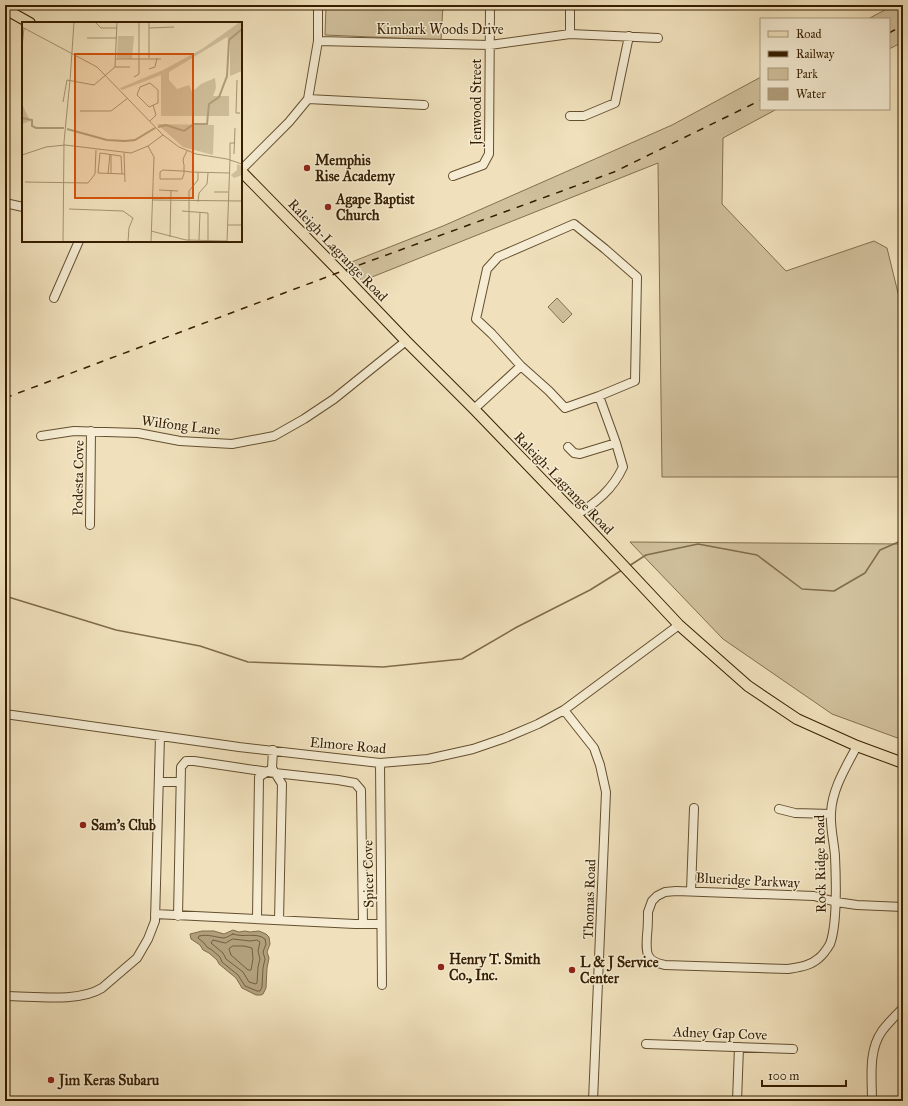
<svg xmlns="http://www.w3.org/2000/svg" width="908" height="1106" font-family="'IM FELL Great Primer',serif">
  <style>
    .green { fill: #d0c09c; stroke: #836f4e }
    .water { fill: #b19f7c; stroke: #806b4a }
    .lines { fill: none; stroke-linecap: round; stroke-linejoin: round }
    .shore { stroke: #745e3e; stroke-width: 1 }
    .stream { stroke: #806b4a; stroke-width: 1.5 }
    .minor-casing { stroke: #644f2f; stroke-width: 10 }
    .major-casing { stroke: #361e00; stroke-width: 12 }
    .minor { stroke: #f5ecd3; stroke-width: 8 }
    .major { stroke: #f0e1bc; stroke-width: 10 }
    .rail { stroke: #361e00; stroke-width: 1.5; stroke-dasharray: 7 7; stroke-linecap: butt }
    .poi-dot { fill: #8f2418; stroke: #f5ecd3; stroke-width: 1.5 }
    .labels { text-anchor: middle; stroke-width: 3; stroke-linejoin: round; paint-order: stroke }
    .street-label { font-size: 14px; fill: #361e00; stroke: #f5ecd3 }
    .poi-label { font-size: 14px; font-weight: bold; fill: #361e00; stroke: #f5ecd3; text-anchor: start }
    .inset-river { fill: none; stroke: #b19f7c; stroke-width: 2 }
    .inset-road { fill: none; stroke: #a69371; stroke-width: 1 }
    .view { fill: #d6530b; fill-opacity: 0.15; stroke: #d6530b; stroke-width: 2 }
    .inset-edge { fill: none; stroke: #361e00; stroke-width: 2 }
  </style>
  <rect width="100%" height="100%" fill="#f0e1bc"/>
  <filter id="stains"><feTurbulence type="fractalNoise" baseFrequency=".005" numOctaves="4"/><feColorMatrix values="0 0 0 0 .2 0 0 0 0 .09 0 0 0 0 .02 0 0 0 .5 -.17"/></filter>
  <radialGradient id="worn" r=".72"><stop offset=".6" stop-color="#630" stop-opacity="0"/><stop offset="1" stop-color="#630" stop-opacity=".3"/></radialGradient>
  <!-- green -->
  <path class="green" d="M 326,5 L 443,5 L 441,40 L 325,35 Z
    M 894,5 L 903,5 L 903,42 L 889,49 L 889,19 L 868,19 Z
    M 761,77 L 761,109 L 777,109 L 723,138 L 722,204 L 786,271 L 874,241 L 887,248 L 899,297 L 903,295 L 903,477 L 662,477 L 658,163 L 362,281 L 349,263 L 443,226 L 672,125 Z
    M 557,298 L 572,314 L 563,323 L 548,307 Z
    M 630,542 L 903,544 L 903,740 L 832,714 L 723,639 Z"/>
  <!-- water -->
  <path class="water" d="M 233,930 L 239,932 L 245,931 L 250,932 L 259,931 L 266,934 L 269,937 L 270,944 L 267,952 L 269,958 L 267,968 L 266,988 L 263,994 L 261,995 L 256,995 L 242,988 L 236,978 L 219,964 L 217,960 L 209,953 L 203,950 L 200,945 L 191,939 L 190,934 L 202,931 L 214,931 L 224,934 Z"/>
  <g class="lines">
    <!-- shore -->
    <path class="shore" d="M 233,934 C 243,938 257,932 265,939 L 266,944 L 263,952 L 265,959 L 263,968 L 262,987 L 260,991 L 257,991 L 245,986 L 238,975 L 222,962 L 220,957 L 212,950 L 207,947 L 204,943 L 198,938 L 199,936 C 208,934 215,937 223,938 C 227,938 230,935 233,934 Z
      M 233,939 L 250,941 L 257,940 L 260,942 L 258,951 L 260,959 L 258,967 L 257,983 L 256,984 L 249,982 L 243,972 L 226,959 L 223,953 L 211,943 L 213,940 L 225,943 Z
      M 233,946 L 244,946 L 252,948 L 253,959 L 251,970 L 248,970 L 231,955 L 229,949 Z"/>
    <!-- stream -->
    <path class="stream" d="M 629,566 L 646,555 L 698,544 L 757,555 L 802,589 L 834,591 L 865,573 L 880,550 L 903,540
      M 5,596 L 116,630 L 200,646 L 248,662 L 383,667 L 462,659 L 517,627 L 590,590 L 622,570"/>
    <!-- minor casing -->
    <g class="minor-casing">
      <path id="minor" d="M 570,5 L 570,34
        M 318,41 L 490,45 L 570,34 L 658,38
        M 308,99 L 424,105
        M 570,116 L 584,116 L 615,103 L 629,36
        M 241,170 L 289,122 L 308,99 L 318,41 L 318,5
        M 453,176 L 483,165 L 489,154 L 490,5
        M 5,203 L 23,207
        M 574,224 L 605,249 L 637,277 L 635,381 L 599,396 L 565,408 L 549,391 L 521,366 L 492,334 L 476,319 L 487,269 L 498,257 Z
        M 54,298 L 79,241
        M 474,409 L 521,366
        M 41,436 L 74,431 L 138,433 L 180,441 L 232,444 L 274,436 L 304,419 L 334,399 L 406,341
        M 568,447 L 574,453 L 580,454 L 616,443
        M 576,515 C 596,503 613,489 623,467 L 616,443 L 599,396
        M 90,525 L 91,431
        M 564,710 L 594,748 L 600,765 L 606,792 L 593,1101
        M 5,714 L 239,747 L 380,763 L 428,759 L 473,749 L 505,738 L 538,724 L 564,710 L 679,625
        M 857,746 C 846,767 832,789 831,813 C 830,827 834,842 835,856 C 836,878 838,923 830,944 C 827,949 824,954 819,958 C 810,966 800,967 788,969 L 665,965 C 645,961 646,953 647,935 C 648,927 648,920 648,912 L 652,901 L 657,896 L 665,892 L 676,891 L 814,896 L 836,902 L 857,905 L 903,907
        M 273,750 L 272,768 L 282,784 L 279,920
        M 380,763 L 382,985
        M 159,782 L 180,782
        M 779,809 L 795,813 L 831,814
        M 691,891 L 694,808
        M 155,914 L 355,924 L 381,924
        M 178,916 L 181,767 L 186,761 L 194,761 L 275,773 L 338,780 L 355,783 L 361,790 L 363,924
        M 257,918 L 259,777 L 268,771
        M 5,996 C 33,996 78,1003 102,988 L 137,958 L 148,939 L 155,921 L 160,736
        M 646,1044 L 793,1049
        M 737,1101 L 739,1047
        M 872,1101 C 872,1078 868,1051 882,1031 C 888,1023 896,1015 903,1008"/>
    </g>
    <!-- major casing -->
    <g class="major-casing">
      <path id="major" d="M 5,9 L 30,23
        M 241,171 L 340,272 L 406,341 L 474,409 L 576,515 L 679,625 L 748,686 L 797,719 L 857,746 L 903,763"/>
    </g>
    <!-- minor -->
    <use href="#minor" class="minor"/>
    <!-- major -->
    <use href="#major" class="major"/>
    <!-- rail -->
    <path class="rail" d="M 889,33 L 903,25
      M 5,398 L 340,272 L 614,172 L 761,100"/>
  </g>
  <!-- markers -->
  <g class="poi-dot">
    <circle cx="307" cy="168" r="4"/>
    <circle cx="328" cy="207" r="4"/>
    <circle cx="83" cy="825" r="4"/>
    <circle cx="441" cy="967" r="4"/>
    <circle cx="572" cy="970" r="4"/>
    <circle cx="51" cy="1080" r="4"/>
  </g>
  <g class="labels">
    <!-- street labels -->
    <g class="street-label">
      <text x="440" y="34">Kimbark Woods Drive</text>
      <text transform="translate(476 102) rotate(-90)" y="5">Jenwood Street</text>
      <text transform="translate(338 250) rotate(46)" y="5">Raleigh-Lagrange Road</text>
      <text transform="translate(181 425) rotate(7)" y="5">Wilfong Lane</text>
      <text transform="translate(78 478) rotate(-89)" y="5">Podesta Cove</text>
      <text transform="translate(564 483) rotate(46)" y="5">Raleigh-Lagrange Road</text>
      <text transform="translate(348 745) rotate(5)" y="5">Elmore Road</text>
      <text transform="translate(820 864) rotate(-91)" y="5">Rock Ridge Road</text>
      <text transform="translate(368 874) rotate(-91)" y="5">Spicer Cove</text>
      <text transform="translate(748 880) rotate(3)" y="5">Blueridge Parkway</text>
      <text transform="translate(589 899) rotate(-88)" y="5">Thomas Road</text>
      <text transform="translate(720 1033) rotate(2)" y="5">Adney Gap Cove</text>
    </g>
    <!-- poi labels -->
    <g class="poi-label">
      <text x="315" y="165">Memphis<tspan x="315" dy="16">Rise Academy</tspan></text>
      <text x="336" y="204">Agape Baptist<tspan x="336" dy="16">Church</tspan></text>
      <text x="91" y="830">Sam's Club</text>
      <text x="449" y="964">Henry T. Smith<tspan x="449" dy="16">Co., Inc.</tspan></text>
      <text x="580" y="967">L &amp; J Service<tspan x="580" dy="16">Center</tspan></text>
      <text x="59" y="1085">Jim Keras Subaru</text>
    </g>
  </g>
  <!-- overview -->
  <g transform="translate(22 22)">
    <rect width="220" height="220" fill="#f0e1bc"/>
    <path d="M 218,0 L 220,0 L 220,49 L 208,54 L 208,19 L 205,15 L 147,50 L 147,58 L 155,67 L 167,63 L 170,70 L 179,62 L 193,56 L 194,66 L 191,74 L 207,74 L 207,94 L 139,94 L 139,53 L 100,68 L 98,66 L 141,48 L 180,27 ZM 96,14 L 112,14 L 110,37 L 95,36 ZM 0,82 L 8,99 L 0,102 ZM 135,102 L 192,103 L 191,133 L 161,125 ZM 215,142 L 220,144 L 220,153 L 212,156 L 209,153 L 215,148 Z" fill="#d0c09c"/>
    <path class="inset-river" d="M 0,96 L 10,98 L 10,104 L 14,106 L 42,106M 136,105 L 144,103 L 162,109 L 172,102 L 185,102 L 187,82 L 197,75 L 205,54 L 207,18 L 220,7M 45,107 L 85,118 L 103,119 L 113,118 L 133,106"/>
    <path class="inset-road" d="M 73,0 L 79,6 L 95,6M 0,5 L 75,45 L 141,113 L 157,125 L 174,132 L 205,137 L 220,142M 127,6 L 152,5M 65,16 L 95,16M 0,25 L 2,6M 127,36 L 127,0M 94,37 L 139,37M 93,45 L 108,45M 127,47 L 133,45 L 135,36M 112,55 L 117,52 L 117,0M 215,58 L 214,91 L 218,91M 48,59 L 52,0M 128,61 L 136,68 L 136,81 L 127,85 L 115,73 L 118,65 ZM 41,80 L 45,58 L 72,63 L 93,45 L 95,0M 58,89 L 89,89 L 106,76M 128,99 L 134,93 L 131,83M 126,124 L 132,135 L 129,220M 165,129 L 162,135 L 161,138 L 162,143 L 162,152 L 160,157 L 138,157 L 138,150 L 141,148 L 159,149 L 162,149 L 168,150 L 207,151M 102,131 L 103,160M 212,132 L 213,106M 0,133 L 24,125 L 43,123 L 109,131 L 126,124 L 141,113M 89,133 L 89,152M 208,137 L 208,121 L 213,121M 76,151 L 78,131 L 99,134 L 100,152M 76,151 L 103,152M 86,152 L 88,132M 3,160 L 66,161 L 73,152 L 74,128M 137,168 L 156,169M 192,170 L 206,170M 130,178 L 220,179M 176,180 L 177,171 L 185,162 L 186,151M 47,187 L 101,189 L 111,196 L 107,206 L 106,220M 160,189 L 186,191M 206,203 L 220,203M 129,209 L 164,218 L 205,219M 148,215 L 149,168M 177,218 L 178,190M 167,219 L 167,169 L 176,158 L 176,150M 186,219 L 186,191M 41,220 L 42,120 L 48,58M 205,220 L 208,137"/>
    <path class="view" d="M 53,32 L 171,32 L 171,176 L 53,176 Z"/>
    <rect width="220" height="220" class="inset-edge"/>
  </g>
  <!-- margin -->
  <rect width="908" height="1106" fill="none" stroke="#f0e1bc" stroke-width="20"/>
  <rect x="6" y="6" width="896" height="1094" fill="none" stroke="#361e00" stroke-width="2"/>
  <rect x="10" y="10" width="888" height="1086" fill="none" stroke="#361e00"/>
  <!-- legend -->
  <rect x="760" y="18" width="130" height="92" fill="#f5ecd3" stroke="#a99a7f"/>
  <rect x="768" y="31" width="20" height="6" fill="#f0e1bc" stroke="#a99a7f"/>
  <text x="796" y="38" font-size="12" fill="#361e00">Road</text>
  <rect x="768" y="51" width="20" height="6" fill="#361e00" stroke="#a99a7f"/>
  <text x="796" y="58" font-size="12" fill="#361e00">Railway</text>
  <rect x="768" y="68" width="20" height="12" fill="#d0c09c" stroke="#a99a7f"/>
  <text x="796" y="78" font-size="12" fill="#361e00">Park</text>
  <rect x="768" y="88" width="20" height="12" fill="#b19f7c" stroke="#a99a7f"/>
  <text x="796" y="98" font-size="12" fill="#361e00">Water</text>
  <!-- scale -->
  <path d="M762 1080v6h84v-6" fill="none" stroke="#361e00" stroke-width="2"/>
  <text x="768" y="1080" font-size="12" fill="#361e00" stroke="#f5ecd3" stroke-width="3" paint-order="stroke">100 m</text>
  <rect width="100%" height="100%" filter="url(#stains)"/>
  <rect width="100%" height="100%" fill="url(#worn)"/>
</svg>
